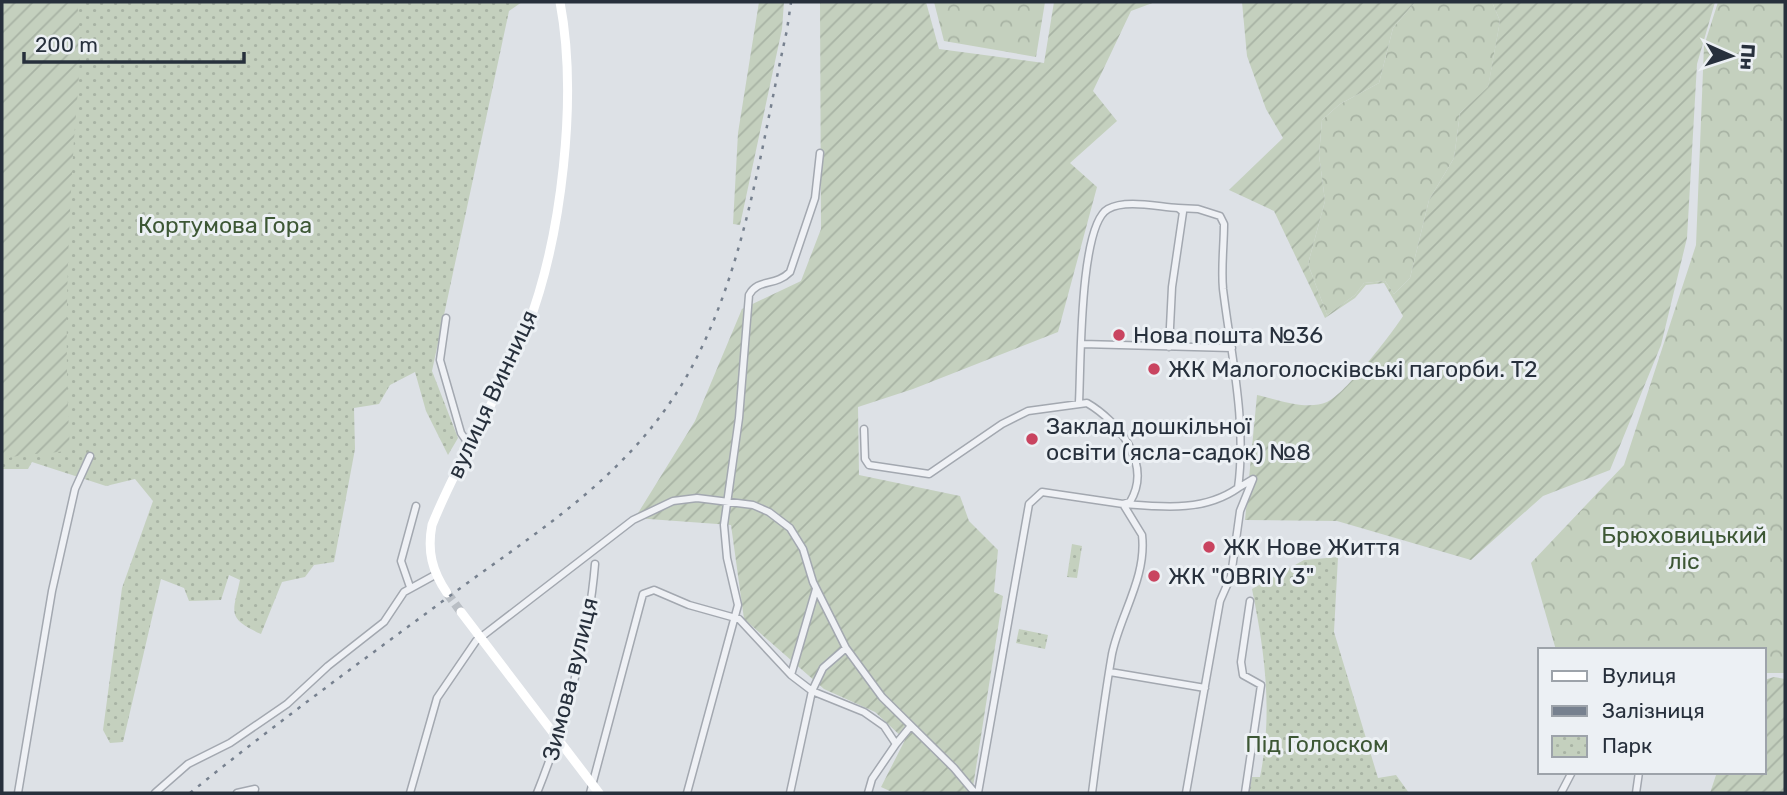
<svg xmlns="http://www.w3.org/2000/svg" width="1787" height="795" font-family="Rubik,sans-serif">
  <style>
    .forest { fill: url(#forest-crowns) }
    .park { fill: url(#park-dots) }
    .garden { fill: url(#garden-furrows) }
    .lines { fill: none; stroke-linecap: round; stroke-linejoin: round }
    .secondary-tunnel { stroke: #b9bec4; stroke-width: 9; stroke-dasharray: 9 4.5; stroke-linecap: butt }
    .minor-casing { stroke: #a3a8b0; stroke-width: 9 }
    .minor { stroke: #eff1f5; stroke-width: 6 }
    .secondary { stroke: #fff; stroke-width: 9 }
    .rail { stroke: #77818f; stroke-width: 2.5; stroke-dasharray: 3.5 7; stroke-linecap: butt }
    .poi-dot { fill: #c94460; stroke: #ecf0f4; stroke-width: 2.5 }
    .labels { text-anchor: middle; stroke-width: 6; stroke-linejoin: round; paint-order: stroke }
    .park-label { font-size: 23px; fill: #3d5735; stroke: #ecf0f4 }
    .poi-label { font-size: 23px; fill: #27303c; stroke: #ecf0f4; text-anchor: start }
    .street-label { font-size: 23px; fill: #27303c; stroke: #ecf0f4 }
  </style>
  <defs>
    <pattern id="forest-crowns" width="20" height="18" patternUnits="userSpaceOnUse" patternTransform="scale(1.75)"><rect width="20" height="18" fill="#c4d0be"/><path d="M2 6a3 3 0 1 1 6 0M12 15a3 3 0 1 1 6 0" fill="none" stroke="#a8b3a4"/></pattern>
    <pattern id="park-dots" width="8" height="8" patternUnits="userSpaceOnUse" patternTransform="scale(1.75)"><rect width="8" height="8" fill="#c4d0be"/><path d="M2 2h.1M6 6h.1" fill="none" stroke="#a8b3a4" stroke-width="1.8" stroke-linecap="round"/></pattern>
    <pattern id="garden-furrows" width="10" height="10" patternUnits="userSpaceOnUse" patternTransform="scale(1.75)"><rect width="10" height="10" fill="#c4d0be"/><path d="M-1 1l2-2M0 10L10 0M9 11l2-2" fill="none" stroke="#a8b3a4"/></pattern>
  </defs>
  <rect width="100%" height="100%" fill="#dde1e6"/>
  <!-- forest -->
  <path class="forest" d="M 934,2 L 1045,2 L 1036,57 L 944,41 Z
    M 1415,2 L 1492,2 L 1500,21 L 1488,88 L 1460,113 L 1454,158 L 1429,200 L 1410,278 L 1394,294 L 1385,281 L 1364,283 L 1355,295 L 1327,315 L 1308,264 L 1325,201 L 1319,155 L 1322,120 L 1340,104 L 1379,83 L 1393,28 Z
    M 1718,2 L 1785,2 L 1785,673 L 1764,673 L 1764,650 L 1556,650 L 1531,563 L 1624,465 L 1696,245 L 1704,46 Z"/>
  <!-- park -->
  <path class="park" d="M 2,2 L 522,2 L 509,11 L 432,371 L 458,438 L 448,455 L 426,411 L 415,372 L 390,385 L 379,404 L 354,408 L 355,449 L 334,562 L 314,565 L 305,577 L 282,582 L 261,634 C 226,618 233,613 240,580 L 229,575 L 221,600 L 189,601 L 184,588 L 161,579 L 123,742 L 110,743 L 103,730 L 122,588 L 153,501 L 135,479 L 106,486 L 32,462 L 28,469 L 2,469 Z
    M 1072,544 L 1082,546 L 1077,578 L 1067,577 Z
    M 1338,557 L 1334,632 L 1378,778 L 1396,775 L 1409,793 L 1249,793 L 1252,777 L 1260,777 C 1273,713 1265,653 1252,589 L 1304,560 Z
    M 1019,629 L 1048,635 L 1045,649 L 1016,643 Z"/>
  <!-- garden -->
  <path class="garden" d="M 2,2 L 77,2 C 84,56 76,102 73,156 C 67,254 64,352 70,450 C 50,455 17,452 2,461 Z
    M 759,2 L 784,2 L 782,29 L 740,225 L 733,224 L 738,133 Z
    M 820,2 L 926,2 L 939,49 L 1044,63 L 1054,2 L 1155,2 L 1131,11 L 1093,91 L 1117,121 L 1070,163 L 1097,187 L 1058,332 L 913,389 L 858,407 L 859,475 L 960,496 L 969,521 L 998,550 L 994,592 L 1003,596 L 972,793 L 894,793 L 881,787 L 905,740 L 875,712 L 824,689 L 744,619 L 731,525 L 635,518 L 695,421 L 742,309 L 801,281 L 821,229 Z
    M 1242,2 L 1415,2 L 1393,28 L 1379,83 L 1340,104 L 1322,120 L 1319,155 L 1325,201 L 1308,264 L 1327,315 L 1355,295 L 1364,283 L 1385,281 L 1394,294 L 1410,278 L 1429,200 L 1454,158 L 1460,113 L 1488,87 L 1500,21 L 1492,2 L 1715,2 L 1697,64 L 1687,238 L 1661,345 L 1610,470 L 1543,496 L 1471,560 L 1337,521 L 1245,520 L 1257,395 C 1277,399 1306,411 1327,402 C 1345,394 1391,335 1403,316 L 1384,283 L 1366,285 L 1355,298 L 1325,318 L 1274,211 L 1229,190 L 1283,138 L 1266,109 L 1247,56 Z
    M 1774,677 L 1785,679 L 1785,793 L 1710,793 L 1717,772 L 1764,772 L 1764,680 Z"/>
  <g class="lines">
    <!-- secondary-tunnel -->
    <path class="secondary-tunnel" d="M 447,593 L 461,612"/>
    <!-- minor casing -->
    <g class="minor-casing">
      <path id="minor" d="M 446,318 L 440,360 L 461,433 L 470,446
        M 1082,344 L 1232,348
        M 1079,402 C 1081,368 1079,225 1108,209 C 1126,199 1158,207 1178,208 L 1183,212 L 1172,287 L 1169,347
        M 864,429 L 865,459 L 869,465 L 929,474 L 1002,424 L 1028,411 L 1087,403 C 1118,421 1153,464 1130,502 L 1123,504 C 1162,507 1204,512 1238,488 C 1247,422 1231,355 1223,289 C 1221,268 1224,245 1224,224 L 1220,216 L 1198,209 L 1178,208
        M 410,587 L 401,561 L 416,506
        M 1110,672 L 1205,688
        M 791,675 L 816,589
        M 896,744 L 910,727
        M 18,793 L 52,591 L 75,489 L 90,456
        M 155,793 L 188,764 L 230,743 L 287,704 L 328,666 L 384,622 L 404,592 L 435,575
        M 237,793 L 255,789 L 254,793
        M 410,793 L 437,698 L 476,641 L 633,520 L 673,501 L 697,498 L 753,505 L 769,512 L 790,528 L 803,549 L 813,582 L 846,648 L 882,697 L 954,768 L 975,793
        M 537,793 C 565,723 589,639 595,564
        M 590,793 L 643,594 L 654,590 L 689,605 L 739,619 L 791,675 L 812,691 L 864,712 L 884,726 L 896,744 L 872,779 L 868,793
        M 687,793 L 738,605 L 727,558 L 724,525 L 739,418 L 749,295 C 758,278 775,287 790,272 L 815,198 L 820,153
        M 790,793 L 812,691 L 823,668 L 846,648
        M 978,793 L 1029,504 L 1042,492 L 1123,504 L 1142,535 C 1147,577 1120,615 1112,654 C 1104,700 1098,747 1092,793
        M 1186,793 L 1220,601 L 1231,576 L 1240,511 L 1253,479 L 1238,488
        M 1245,793 L 1261,685 L 1243,675 L 1241,662 L 1250,601
        M 1561,793 L 1572,772
        M 1636,793 L 1639,772"/>
    </g>
    <!-- minor -->
    <use href="#minor" class="minor"/>
    <!-- secondary -->
    <path class="secondary" d="M 447,593 C 432,571 427,551 432,525 C 459,457 500,396 527,328 C 562,237 578,97 560,2
      M 461,612 L 599,793"/>
    <!-- rail -->
    <path class="rail" d="M 190,793 C 276,723 366,658 455,592 C 545,526 631,474 688,374 C 746,270 761,145 787,30 L 791,2"/>
  </g>
  <!-- markers -->
  <g class="poi-dot">
    <circle cx="1119" cy="335" r="7"/>
    <circle cx="1154" cy="369" r="7"/>
    <circle cx="1032" cy="439" r="7"/>
    <circle cx="1209" cy="547" r="7"/>
    <circle cx="1154" cy="576" r="7"/>
  </g>
  <g class="labels">
    <!-- park labels -->
    <g class="park-label">
      <text x="225" y="233">Кортумова Гора</text>
      <text x="1684" y="543">Брюховицький<tspan x="1684" dy="26">ліс</tspan></text>
      <text x="1317" y="752">Під Голоском</text>
    </g>
    <!-- poi labels -->
    <g class="poi-label">
      <text x="1133" y="343">Нова пошта №36</text>
      <text x="1168" y="377">ЖК Малоголосківські пагорби. Т2</text>
      <text x="1046" y="434">Заклад дошкільної<tspan x="1046" dy="26">освіти (ясла-садок) №8</tspan></text>
      <text x="1223" y="555">ЖК Нове Життя</text>
      <text x="1168" y="584">ЖК "OBRIY 3"</text>
    </g>
    <!-- street labels -->
    <g class="street-label">
      <text transform="translate(492 394) rotate(-65)" y="8">вулиця Винниця</text>
      <text transform="translate(570 679) rotate(-76)" y="8">Зимова вулиця</text>
    </g>
  </g>
  <!-- border -->
  <rect width="1787" height="795" fill="none" stroke="#27303c" stroke-width="7"/>
  <!-- legend -->
  <rect x="1538" y="648" width="228" height="126" fill="#ecf0f4" stroke="#9da3aa" stroke-width="2"/>
  <rect x="1552" y="671" width="35" height="10" fill="#ffffff" stroke="#9da3aa" stroke-width="2"/>
  <text x="1602" y="683" font-size="21" fill="#27303c">Вулиця</text>
  <rect x="1552" y="706" width="35" height="10" fill="#77818f" stroke="#9da3aa" stroke-width="2"/>
  <text x="1602" y="718" font-size="21" fill="#27303c">Залізниця</text>
  <rect x="1552" y="736" width="35" height="21" fill="url(#park-dots)" stroke="#9da3aa" stroke-width="2"/>
  <text x="1602" y="753" font-size="21" fill="#27303c">Парк</text>
  <!-- north arrow -->
  <g transform="translate(1731 56) rotate(93)" stroke="#ecf0f4" stroke-width="5" paint-order="stroke">
  <path d="M0-5L12 26L0 18L-12 26Z" fill="#27303c"/>
  <text y="-10" font-size="19" font-weight="bold" text-anchor="middle" fill="#27303c">Пн</text>
  </g>
  <!-- scale -->
  <path d="M24 52v10h220v-10" fill="none" stroke="#27303c" stroke-width="3.5"/>
  <text x="35" y="52" font-size="21" fill="#27303c" stroke="#ecf0f4" stroke-width="5" paint-order="stroke">200 m</text>
</svg>
